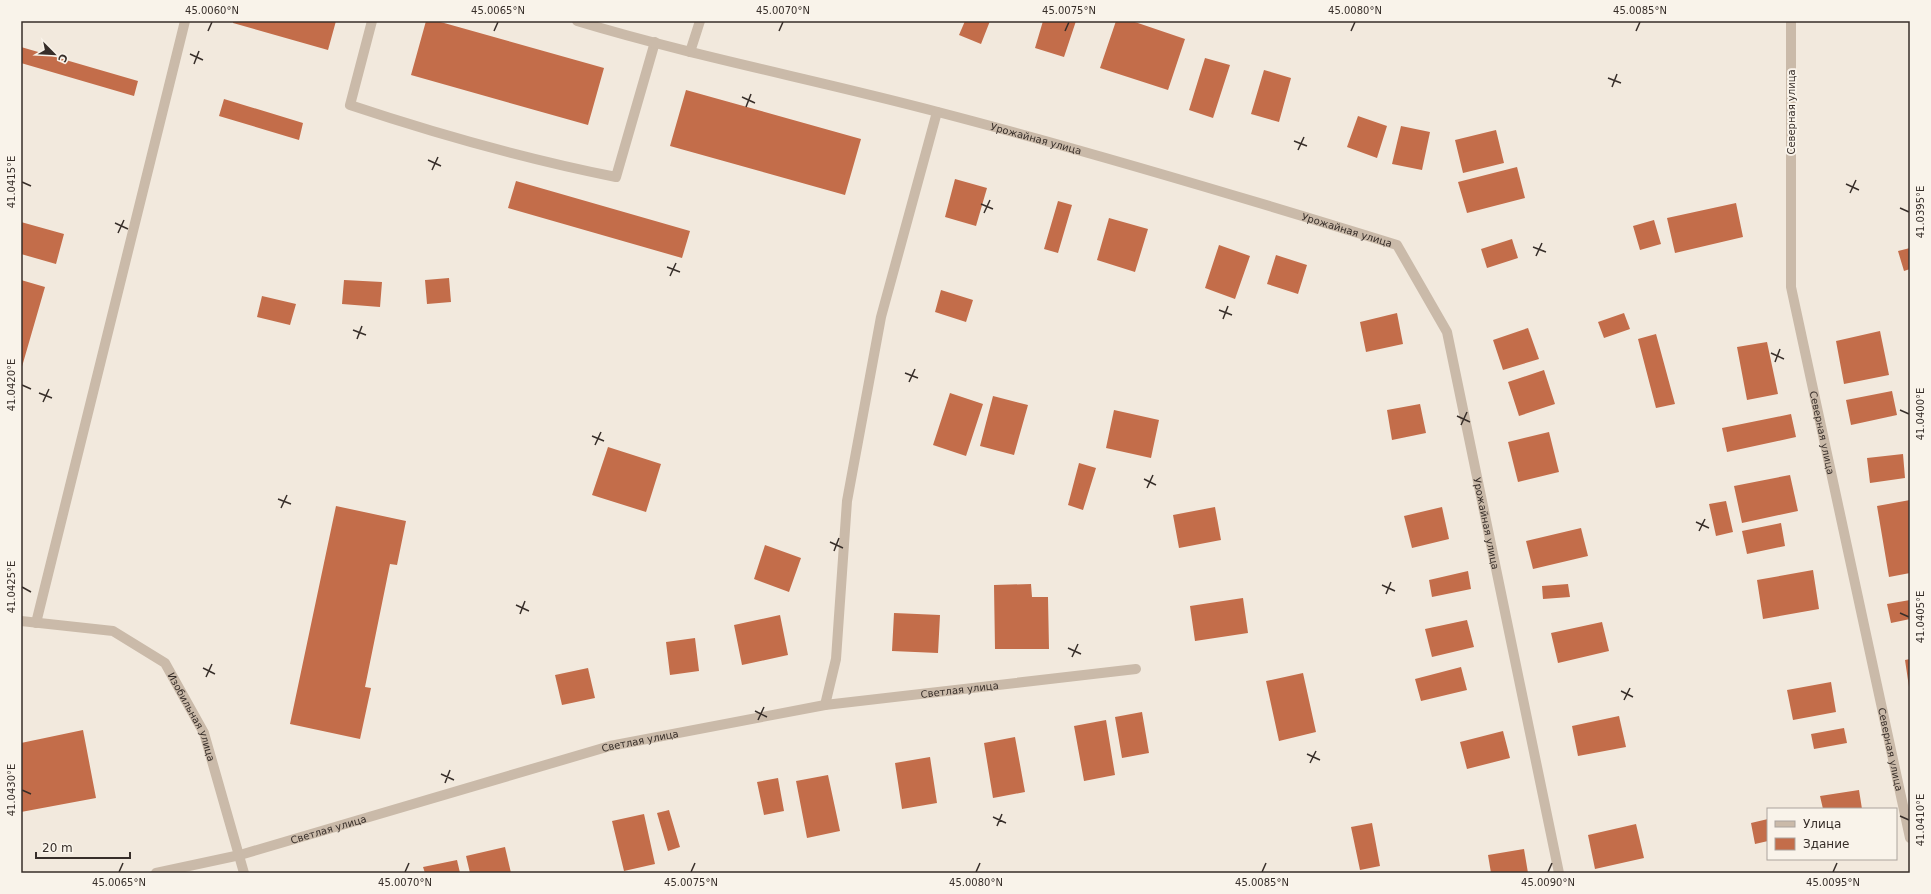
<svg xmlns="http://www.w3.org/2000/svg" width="1931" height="894" font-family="'DejaVu Sans',sans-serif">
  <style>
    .building { fill: #c36d4a }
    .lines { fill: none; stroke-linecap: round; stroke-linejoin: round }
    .minor { stroke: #cabaa9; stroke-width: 10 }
    .ticks { fill: none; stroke: #372e29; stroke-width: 1.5 }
    .labels { text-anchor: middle; stroke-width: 4; stroke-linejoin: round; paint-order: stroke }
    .street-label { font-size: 10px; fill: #372e29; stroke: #f9f3ea }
    .neatline { fill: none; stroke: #372e29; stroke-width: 1.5 }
    .ticks-label { font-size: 10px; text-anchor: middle; fill: #372e29 }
  </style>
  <rect width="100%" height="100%" fill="#f2e9dd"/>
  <!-- building -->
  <path class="building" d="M 233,21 L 336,21 L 328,50 L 233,23 Z
    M 426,21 L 437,21 L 604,68 L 588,125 L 411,75 Z
    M 965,21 L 990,21 L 981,44 L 959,35 Z
    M 1043,21 L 1076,21 L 1064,57 L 1035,48 Z
    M 1116,21 L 1132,21 L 1185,39 L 1168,90 L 1100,68 Z
    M 21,47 L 138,81 L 134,96 L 21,63 Z
    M 1205,58 L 1230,65 L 1213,118 L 1189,110 Z
    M 1264,70 L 1291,78 L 1279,122 L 1251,114 Z
    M 686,90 L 861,139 L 845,195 L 670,146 Z
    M 224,99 L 303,123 L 299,140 L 219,116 Z
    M 1358,116 L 1387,126 L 1377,158 L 1347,147 Z
    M 1401,126 L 1430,132 L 1422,170 L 1392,164 Z
    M 1496,130 L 1504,163 L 1463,173 L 1455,140 Z
    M 1517,167 L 1525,198 L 1467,213 L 1458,182 Z
    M 955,179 L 987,188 L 976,226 L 945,217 Z
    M 516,181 L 690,231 L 682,258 L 508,208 Z
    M 1058,201 L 1072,205 L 1058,253 L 1044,249 Z
    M 1736,203 L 1743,237 L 1675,253 L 1667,218 Z
    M 1109,218 L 1148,229 L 1135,272 L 1097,260 Z
    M 1654,220 L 1661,244 L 1640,250 L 1633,226 Z
    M 21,222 L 64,234 L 56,264 L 21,254 Z
    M 1512,239 L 1518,258 L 1487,268 L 1481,249 Z
    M 1219,245 L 1250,256 L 1235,299 L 1205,288 Z
    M 1910,248 L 1910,269 L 1904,271 L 1898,251 Z
    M 1276,255 L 1307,265 L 1298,294 L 1267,284 Z
    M 449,278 L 451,302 L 427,304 L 425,280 Z
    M 21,280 L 45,287 L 21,370 Z
    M 344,280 L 382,282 L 380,307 L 342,304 Z
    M 941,290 L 973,300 L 966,322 L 935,312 Z
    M 262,296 L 296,304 L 290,325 L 257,317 Z
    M 1397,313 L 1403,344 L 1366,352 L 1360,322 Z
    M 1624,313 L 1630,329 L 1604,338 L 1598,322 Z
    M 1528,328 L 1539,359 L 1503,370 L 1493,340 Z
    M 1880,331 L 1889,375 L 1844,384 L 1836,341 Z
    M 1656,334 L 1675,404 L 1656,408 L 1638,339 Z
    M 1767,342 L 1778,394 L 1747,400 L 1737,347 Z
    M 1544,370 L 1555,404 L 1519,416 L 1508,382 Z
    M 1892,391 L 1897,415 L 1851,425 L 1846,400 Z
    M 950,393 L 983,404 L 966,456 L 933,445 Z
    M 993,396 L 1028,405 L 1014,455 L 980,446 Z
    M 1420,404 L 1426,433 L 1392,440 L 1387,410 Z
    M 1114,410 L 1159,420 L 1151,458 L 1106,448 Z
    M 1791,414 L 1796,437 L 1727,452 L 1722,428 Z
    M 1549,432 L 1559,472 L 1518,482 L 1508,442 Z
    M 608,447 L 661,464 L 646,512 L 592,495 Z
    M 1903,454 L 1905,478 L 1870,483 L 1867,458 Z
    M 1079,463 L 1096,468 L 1083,510 L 1068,505 Z
    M 1790,475 L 1798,511 L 1742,523 L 1734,486 Z
    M 1910,500 L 1910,573 L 1889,577 L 1877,506 Z
    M 1726,501 L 1733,532 L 1716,536 L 1709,504 Z
    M 336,506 L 406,521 L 397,565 L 390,564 L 365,687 L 371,688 L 360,739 L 290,724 Z
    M 1215,507 L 1221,540 L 1179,548 L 1173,515 Z
    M 1442,507 L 1449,539 L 1412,548 L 1404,516 Z
    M 1781,523 L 1785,546 L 1747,554 L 1742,531 Z
    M 1581,528 L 1588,556 L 1533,569 L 1526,541 Z
    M 765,545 L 801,558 L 789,592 L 754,579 Z
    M 1813,570 L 1819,609 L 1763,619 L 1757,580 Z
    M 1468,571 L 1471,589 L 1432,597 L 1429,580 Z
    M 1031,584 L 1032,597 L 1048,597 L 1049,649 L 995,649 L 994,585 Z
    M 1568,584 L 1570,597 L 1543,599 L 1542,586 Z
    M 1243,598 L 1248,633 L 1195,641 L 1190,606 Z
    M 1910,600 L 1910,619 L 1891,623 L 1887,604 Z
    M 894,613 L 940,615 L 938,653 L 892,651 Z
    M 780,615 L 788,655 L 742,665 L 734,625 Z
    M 1467,620 L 1474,647 L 1432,657 L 1425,629 Z
    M 1602,622 L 1609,651 L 1558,663 L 1551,633 Z
    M 695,638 L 699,671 L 670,675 L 666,642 Z
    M 1910,659 L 1910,687 L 1909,687 L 1905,660 Z
    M 1461,667 L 1467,690 L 1421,701 L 1415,679 Z
    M 588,668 L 595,698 L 562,705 L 555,675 Z
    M 1303,673 L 1316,732 L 1279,741 L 1266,681 Z
    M 1831,682 L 1836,712 L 1793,720 L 1787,690 Z
    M 1142,712 L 1149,753 L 1122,758 L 1115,717 Z
    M 1619,716 L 1626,747 L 1578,756 L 1572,726 Z
    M 1106,720 L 1115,775 L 1084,781 L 1074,726 Z
    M 1844,728 L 1847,743 L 1814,749 L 1811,734 Z
    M 83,730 L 96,798 L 21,812 L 21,743 Z
    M 1503,731 L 1510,758 L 1467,769 L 1460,742 Z
    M 1015,737 L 1025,792 L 993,798 L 984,743 Z
    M 930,757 L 937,803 L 902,809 L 895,763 Z
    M 828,775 L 840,831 L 807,838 L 796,781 Z
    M 778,778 L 784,811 L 764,815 L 757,782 Z
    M 1859,790 L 1862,809 L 1823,809 L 1820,796 Z
    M 669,810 L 680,847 L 668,851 L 657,813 Z
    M 644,814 L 655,864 L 624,871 L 612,821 Z
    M 1768,819 L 1768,841 L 1755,844 L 1751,823 Z
    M 1372,823 L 1380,866 L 1360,870 L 1351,827 Z
    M 1636,824 L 1644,858 L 1595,869 L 1588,835 Z
    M 505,847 L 511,873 L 470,873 L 466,856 Z
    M 1524,849 L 1528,873 L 1491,873 L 1488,855 Z
    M 457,860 L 460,873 L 425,873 L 423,867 Z"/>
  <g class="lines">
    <!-- minor -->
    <g class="minor">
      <path d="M 372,21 L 350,105 C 437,134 526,159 616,177 L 655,42"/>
      <path id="s1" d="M 577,21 C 696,57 818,80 938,112 C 1092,152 1245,198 1397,245 L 1447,332 L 1559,873"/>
      <path id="s2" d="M 1791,21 L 1791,287 L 1910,838"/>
      <path d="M 690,52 L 700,21"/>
      <path id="s3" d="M 21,621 L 113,631 L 165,663 L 204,733 L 244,873"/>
      <path d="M 36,623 L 185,21"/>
      <path d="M 825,705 L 836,659 L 847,501 L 881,317 L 937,112"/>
      <path id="s4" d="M 156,873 L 240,855 L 610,746 L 825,705 L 1136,669"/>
    </g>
  </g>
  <!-- ticks -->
  <path class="ticks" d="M 208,31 L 212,22M 494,31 L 498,22M 779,31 L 783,22M 1065,31 L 1069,22M 1351,31 L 1355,22M 1636,31 L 1640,22M 190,54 L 203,60M 194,64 L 199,51M 1608,78 L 1621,83M 1612,87 L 1617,74M 742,97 L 755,103M 746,107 L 751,94M 1294,141 L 1307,146M 1298,150 L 1304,137M 428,160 L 441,166M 432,170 L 438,157M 22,182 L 31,186M 1846,184 L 1859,190M 1850,193 L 1856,180M 981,204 L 993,209M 1900,208 L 1909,212M 984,213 L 990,200M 115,223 L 128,229M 118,233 L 124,220M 1533,247 L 1546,252M 1536,256 L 1542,243M 667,267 L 680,272M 670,276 L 676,263M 1219,310 L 1232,315M 1223,319 L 1228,306M 353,330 L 366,335M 357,339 L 362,326M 1771,353 L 1784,359M 1775,362 L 1780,349M 905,373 L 918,378M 909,382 L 915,369M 22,385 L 31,389M 39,393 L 52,398M 43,402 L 49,389M 1900,410 L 1909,414M 1457,416 L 1470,422M 1461,425 L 1467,412M 592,436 L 604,441M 595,445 L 601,432M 1144,479 L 1156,485M 1147,488 L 1153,475M 278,499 L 291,504M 281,508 L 287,495M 1696,522 L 1709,528M 1699,531 L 1705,519M 830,542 L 843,548M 834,551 L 839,538M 1382,585 L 1395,591M 22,587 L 31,592M 1386,594 L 1391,582M 516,605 L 529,611M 1900,613 L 1909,617M 520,614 L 525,601M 1068,648 L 1081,654M 1072,657 L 1078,644M 203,668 L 215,674M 206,677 L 212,664M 1621,691 L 1633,697M 1624,700 L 1630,688M 755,711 L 767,717M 758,720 L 764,707M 1307,754 L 1320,760M 1310,763 L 1316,751M 441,774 L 454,780M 445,783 L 450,770M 22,790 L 31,794M 1900,816 L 1909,820M 993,817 L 1006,823M 997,826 L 1002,814M 119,872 L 123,863M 405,872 L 409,863M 691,872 L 695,863M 976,872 L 980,863M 1262,872 L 1266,863M 1548,872 L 1552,863M 1833,872 L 1837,863"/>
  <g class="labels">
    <!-- street labels -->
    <g class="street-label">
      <text transform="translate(1791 112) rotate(-90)" y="4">Северная улица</text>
      <text dy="4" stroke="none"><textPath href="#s1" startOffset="474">Урожайная улица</textPath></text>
      <text dy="4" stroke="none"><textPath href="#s1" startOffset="798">Урожайная улица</textPath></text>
      <text dy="4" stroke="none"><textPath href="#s2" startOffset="415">Северная улица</textPath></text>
      <text dy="4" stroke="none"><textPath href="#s1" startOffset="1146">Урожайная улица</textPath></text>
      <text dy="4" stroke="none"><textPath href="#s4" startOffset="826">Светлая улица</textPath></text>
      <text dy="4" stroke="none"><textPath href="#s3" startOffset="214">Изобильная улица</textPath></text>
      <text dy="4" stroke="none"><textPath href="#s4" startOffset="502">Светлая улица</textPath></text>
      <text dy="4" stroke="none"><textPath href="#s2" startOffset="739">Северная улица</textPath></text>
      <text dy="4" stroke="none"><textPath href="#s4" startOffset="178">Светлая улица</textPath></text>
    </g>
  </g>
  <!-- border -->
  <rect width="1931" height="894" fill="none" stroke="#f9f3ea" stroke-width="44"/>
  <!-- legend -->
  <rect x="1767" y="808" width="130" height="52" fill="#f9f3ea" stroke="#aba49d"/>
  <rect x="1775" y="821" width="20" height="6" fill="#cabaa9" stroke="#aba49d"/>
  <text x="1803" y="828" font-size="12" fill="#372e29">Улица</text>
  <rect x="1775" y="838" width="20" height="12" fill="#c36d4a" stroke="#aba49d"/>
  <text x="1803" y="848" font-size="12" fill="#372e29">Здание</text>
  <!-- north arrow -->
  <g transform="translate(54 54) rotate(114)" stroke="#f9f3ea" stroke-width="3" paint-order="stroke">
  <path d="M0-3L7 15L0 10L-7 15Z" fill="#372e29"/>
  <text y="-6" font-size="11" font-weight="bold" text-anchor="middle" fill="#372e29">С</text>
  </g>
  <!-- scale -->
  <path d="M36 852v6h94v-6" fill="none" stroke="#372e29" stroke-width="2"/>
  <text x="42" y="852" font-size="12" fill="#372e29" stroke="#f9f3ea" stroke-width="3" paint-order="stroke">20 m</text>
  <rect x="22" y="22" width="1887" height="850" class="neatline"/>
  <g class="ticks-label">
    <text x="212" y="14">45.0060°N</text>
    <text x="498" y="14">45.0065°N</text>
    <text x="783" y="14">45.0070°N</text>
    <text x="1069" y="14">45.0075°N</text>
    <text x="1355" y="14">45.0080°N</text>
    <text x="1640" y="14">45.0085°N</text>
    <text transform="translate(11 182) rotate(-90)" y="4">41.0415°E</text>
    <text transform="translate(1920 212) rotate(-90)" y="4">41.0395°E</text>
    <text transform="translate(11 385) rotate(-90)" y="4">41.0420°E</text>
    <text transform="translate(1920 414) rotate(-90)" y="4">41.0400°E</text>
    <text transform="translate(11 587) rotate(-90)" y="4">41.0425°E</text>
    <text transform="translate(1920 617) rotate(-90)" y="4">41.0405°E</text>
    <text transform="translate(11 790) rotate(-90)" y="4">41.0430°E</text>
    <text transform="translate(1920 820) rotate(-90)" y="4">41.0410°E</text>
    <text x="119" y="886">45.0065°N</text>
    <text x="405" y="886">45.0070°N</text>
    <text x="691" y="886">45.0075°N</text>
    <text x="976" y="886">45.0080°N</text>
    <text x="1262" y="886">45.0085°N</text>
    <text x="1548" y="886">45.0090°N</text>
    <text x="1833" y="886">45.0095°N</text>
  </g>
</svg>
